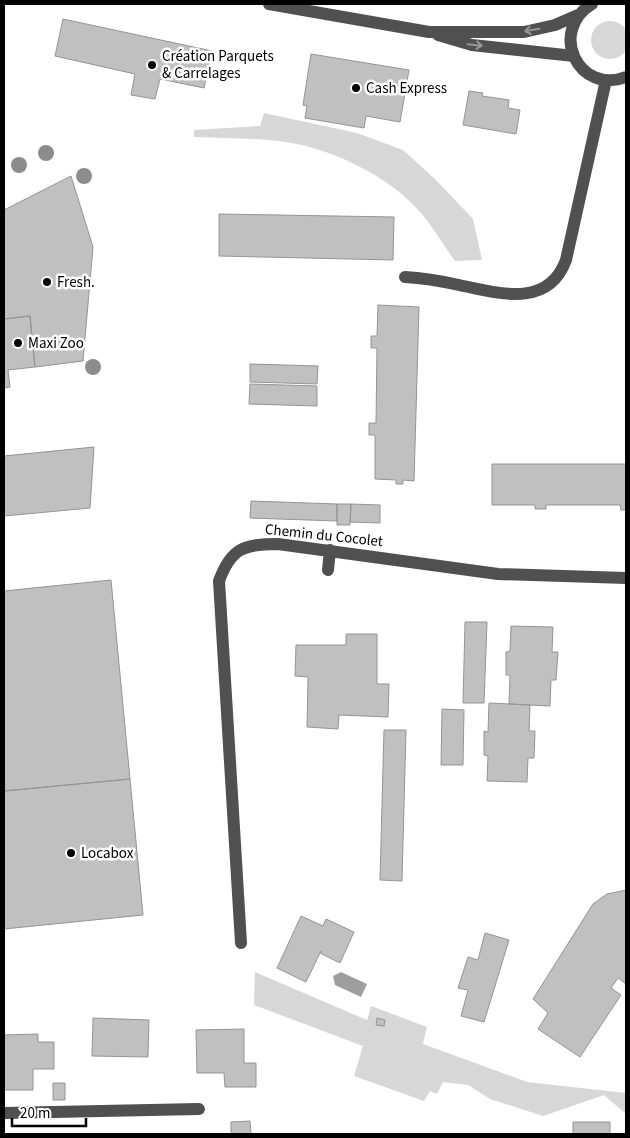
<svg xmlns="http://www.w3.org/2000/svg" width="630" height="1138" font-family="'Source Sans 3',sans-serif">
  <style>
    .green { fill: #d7d7d7 }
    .water { fill: #9e9e9e }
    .building { fill: #c0c0c0; stroke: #949494 }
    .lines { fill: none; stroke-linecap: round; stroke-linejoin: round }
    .minor { stroke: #505050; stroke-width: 12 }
    .tree { fill: #8c8c8c }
    .oneway { stroke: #969696 }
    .poi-dot { fill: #000; stroke: #fff; stroke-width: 2 }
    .labels { text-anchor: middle; stroke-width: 5; stroke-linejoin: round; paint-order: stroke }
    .poi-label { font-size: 15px; fill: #000; stroke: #fff; text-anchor: start }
    .street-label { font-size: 15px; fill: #000; stroke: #fff }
  </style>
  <rect width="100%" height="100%" fill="#fff"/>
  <!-- green -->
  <path class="green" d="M591 40a19 19 0 1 1 38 0a19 19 0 1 1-38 0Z
    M 264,113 L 357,133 L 403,150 L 435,179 L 473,219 L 482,260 L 455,261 C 444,246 434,229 422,214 C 390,176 328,146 278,141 C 250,138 222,138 194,137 L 194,130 L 260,126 Z
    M 255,972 L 367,1020 L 371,1006 L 427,1027 L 423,1044 L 527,1082 L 626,1093 L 626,1114 L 604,1095 L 543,1116 L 490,1099 L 468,1085 L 443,1082 L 437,1094 L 430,1091 L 424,1101 L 354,1076 L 363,1046 L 254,1005 Z"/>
  <!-- water -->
  <path class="water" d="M 341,972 L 367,984 L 361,997 L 335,985 L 333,976 Z"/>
  <!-- building -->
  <path class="building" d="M 63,19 L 212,51 L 204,88 L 160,79 L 155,99 L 131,95 L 135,74 L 55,56 Z
    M 311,54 L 409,70 L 400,122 L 366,116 L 364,128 L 305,118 L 307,106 L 303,105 Z
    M 469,91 L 483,93 L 482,96 L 509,100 L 508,108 L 520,110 L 516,134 L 463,125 Z
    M 71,176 L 93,247 L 83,361 L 35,367 L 30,316 L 4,319 L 4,210 Z
    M 219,214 L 394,217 L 393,260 L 219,256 Z
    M 378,305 L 419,307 L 414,481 L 403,480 L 403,484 L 396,484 L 396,480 L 375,479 L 375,435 L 369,435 L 369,423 L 376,423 L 377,348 L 371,348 L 371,336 L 377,336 Z
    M 30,316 L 35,367 L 8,370 L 10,387 L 4,388 L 4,319 Z
    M 250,364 L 318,366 L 317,384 L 250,382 Z
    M 250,384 L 317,386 L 317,406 L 249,404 Z
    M 94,447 L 90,508 L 4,516 L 4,456 Z
    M 492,464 L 626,464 L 626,510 L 621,510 L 620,505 L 546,505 L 546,509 L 535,509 L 535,505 L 492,505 Z
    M 251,501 L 337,504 L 337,521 L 250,518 Z
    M 337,504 L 351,504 L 350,525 L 337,525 Z
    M 351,504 L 380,505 L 380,523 L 350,522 Z
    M 111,580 L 130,779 L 4,791 L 4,591 Z
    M 465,622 L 487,622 L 484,703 L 463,703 Z
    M 511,626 L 553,627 L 552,652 L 558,652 L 556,680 L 551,680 L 550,706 L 509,704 L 510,675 L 506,675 L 506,652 L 510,651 Z
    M 346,634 L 377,634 L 377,684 L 389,684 L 388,717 L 339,715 L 338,729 L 307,727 L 308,677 L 295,676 L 296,645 L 346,645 Z
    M 489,703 L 530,705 L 529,731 L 535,731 L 534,758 L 528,758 L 527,782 L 487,781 L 488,756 L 484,755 L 484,731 L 488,732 Z
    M 442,709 L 464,710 L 463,765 L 441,765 Z
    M 384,730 L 406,730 L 402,881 L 380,880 Z
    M 130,779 L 143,915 L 4,929 L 4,791 Z
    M 626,890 L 626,984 L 618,978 L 611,988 L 621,995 L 580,1057 L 538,1029 L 548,1013 L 533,999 L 593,904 L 607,894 Z
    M 301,916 L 323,926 L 326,919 L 354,932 L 340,963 L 320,953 L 321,951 L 306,982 L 277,968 Z
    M 485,933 L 509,940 L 484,1022 L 461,1016 L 468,990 L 458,988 L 468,957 L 478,960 Z
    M 93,1018 L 149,1020 L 148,1057 L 92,1056 Z
    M 377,1018 L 385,1020 L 384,1026 L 376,1025 Z
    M 244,1029 L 244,1063 L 256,1063 L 256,1087 L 225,1087 L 224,1073 L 197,1073 L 196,1030 Z
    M 38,1034 L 38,1042 L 54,1042 L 54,1069 L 33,1069 L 33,1090 L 4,1090 L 4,1035 Z
    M 53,1083 L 65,1083 L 65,1100 L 53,1100 Z
    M 250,1121 L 251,1134 L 231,1134 L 231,1122 Z
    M 573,1122 L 610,1122 L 610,1134 L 573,1134 Z"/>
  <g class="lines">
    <!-- minor -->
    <path class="minor" d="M 269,4 L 429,32 L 524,32 L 555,25 L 578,15
      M 592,4 C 548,31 578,95 626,77
      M 438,35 L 472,45 L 574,56
      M 405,277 C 424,278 441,281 459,285 C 498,293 548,309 566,260 L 606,80
      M 328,570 L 330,550
      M 241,943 L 219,581 C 231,548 244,544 278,544 L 498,574 L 626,578
      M 4,1113 L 199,1109"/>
  </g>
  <!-- trees -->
  <g class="tree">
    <circle cx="46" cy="153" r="8"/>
    <circle cx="19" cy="165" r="8"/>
    <circle cx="84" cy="176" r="8"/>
    <circle cx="93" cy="367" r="8"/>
  </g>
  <!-- one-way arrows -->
  <defs><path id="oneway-shaft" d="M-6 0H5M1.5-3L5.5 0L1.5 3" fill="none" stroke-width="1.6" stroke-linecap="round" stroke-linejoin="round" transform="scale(1.25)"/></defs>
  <g class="oneway">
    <use href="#oneway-shaft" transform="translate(532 30) rotate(171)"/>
    <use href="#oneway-shaft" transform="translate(475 45) rotate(6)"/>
  </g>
  <!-- markers -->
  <g class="poi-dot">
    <circle cx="152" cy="65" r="5"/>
    <circle cx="356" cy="88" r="5"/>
    <circle cx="47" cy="282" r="5"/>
    <circle cx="18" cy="343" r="5"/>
    <circle cx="71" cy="853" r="5"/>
  </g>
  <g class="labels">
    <!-- poi labels -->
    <g class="poi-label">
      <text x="162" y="61">Création Parquets<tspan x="162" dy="17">&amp; Carrelages</tspan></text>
      <text x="366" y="93">Cash Express</text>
      <text x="57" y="287">Fresh.</text>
      <text x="28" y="348">Maxi Zoo</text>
      <text x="81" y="858">Locabox</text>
    </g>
    <!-- street labels -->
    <g class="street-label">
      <text transform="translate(324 535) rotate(6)" y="5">Chemin du Cocolet</text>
    </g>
  </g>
  <!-- border -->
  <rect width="630" height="1138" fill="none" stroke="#000000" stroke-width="10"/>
  <!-- scale -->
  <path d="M12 1118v8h74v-8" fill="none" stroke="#000000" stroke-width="2.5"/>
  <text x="20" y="1118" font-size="15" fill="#000000" stroke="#ffffff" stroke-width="4" paint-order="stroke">20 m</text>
</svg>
